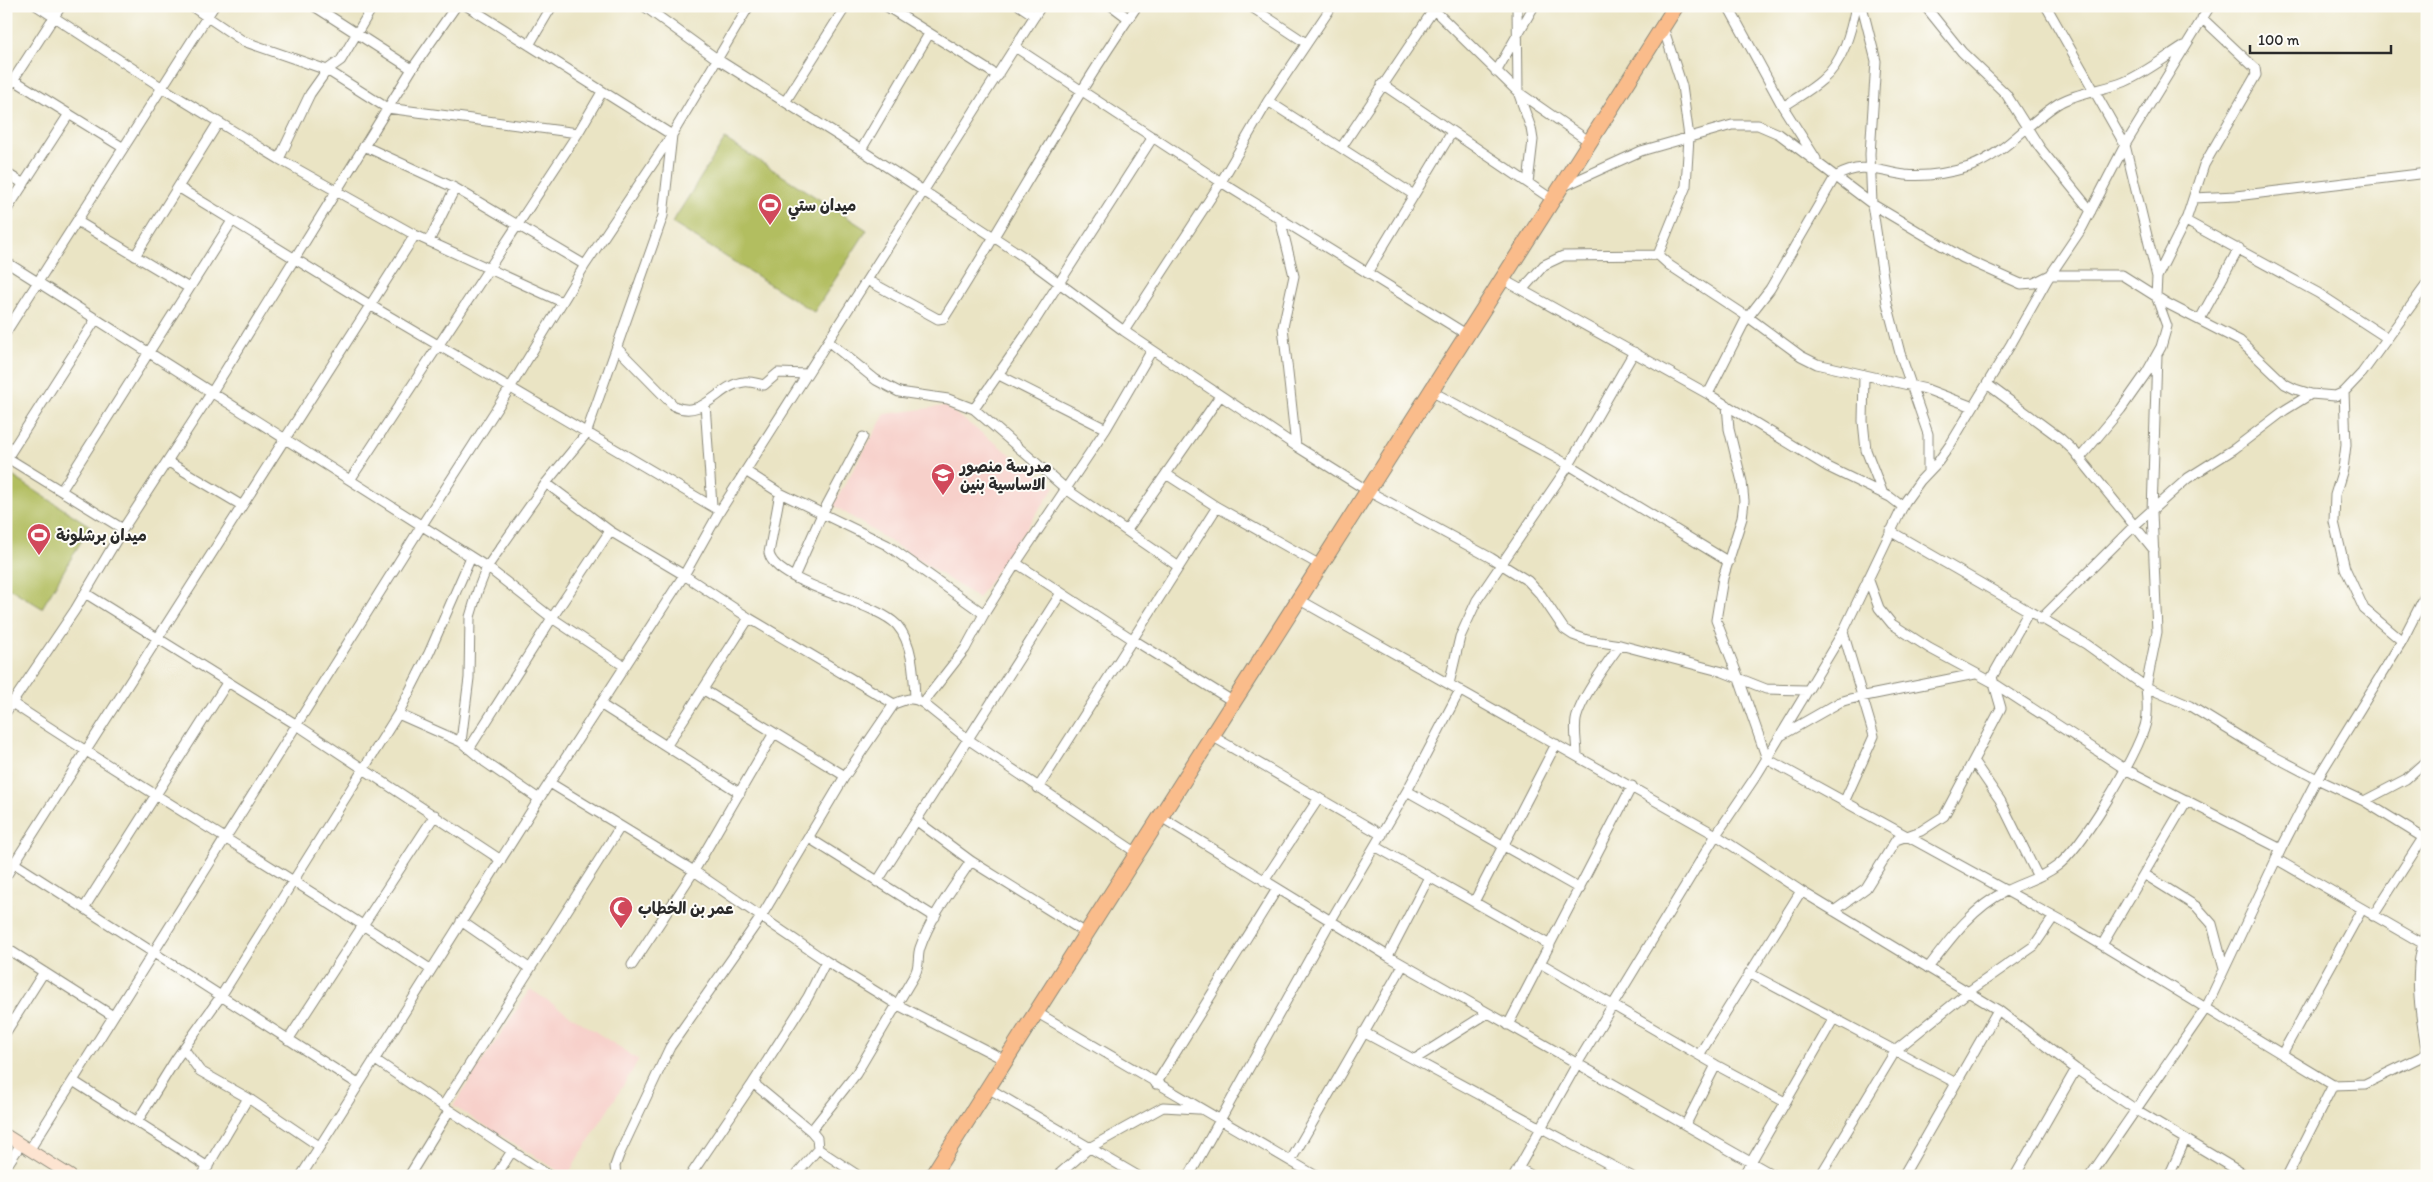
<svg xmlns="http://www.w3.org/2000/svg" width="2433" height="1182" font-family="Itim,'Playpen Sans Arabic',sans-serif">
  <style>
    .built { fill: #f7d0ca }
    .green { fill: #b2be60; stroke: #6e7446 }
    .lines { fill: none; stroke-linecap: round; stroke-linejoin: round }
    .street-casing { stroke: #8a8878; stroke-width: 11 }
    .secondary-casing { stroke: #8a8878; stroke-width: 13 }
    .highway-casing { stroke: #8a8878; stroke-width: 17 }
    .street { stroke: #fff; stroke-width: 9 }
    .secondary { stroke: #fde4d1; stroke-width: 11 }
    .highway { stroke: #fabc8b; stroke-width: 15 }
    .labels { text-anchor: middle; stroke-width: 4; stroke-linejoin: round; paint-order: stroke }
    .poi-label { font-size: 16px; font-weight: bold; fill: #2b2b2b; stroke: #fdfcf7; text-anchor: start }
  </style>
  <rect width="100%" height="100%" fill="#fdfcf7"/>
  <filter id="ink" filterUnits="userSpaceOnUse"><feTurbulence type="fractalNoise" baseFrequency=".02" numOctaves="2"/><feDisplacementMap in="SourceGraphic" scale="10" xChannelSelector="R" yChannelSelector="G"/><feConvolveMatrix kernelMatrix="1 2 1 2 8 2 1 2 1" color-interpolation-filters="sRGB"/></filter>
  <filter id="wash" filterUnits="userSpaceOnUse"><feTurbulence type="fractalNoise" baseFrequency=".0096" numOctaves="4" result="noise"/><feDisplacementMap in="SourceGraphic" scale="20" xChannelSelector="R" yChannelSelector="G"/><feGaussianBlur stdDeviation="1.12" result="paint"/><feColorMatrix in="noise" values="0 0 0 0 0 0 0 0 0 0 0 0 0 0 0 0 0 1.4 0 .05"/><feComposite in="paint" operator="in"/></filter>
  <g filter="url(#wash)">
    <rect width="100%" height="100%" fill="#eae4c4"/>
    <!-- built -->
    <path class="built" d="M 945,406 L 1055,487 L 978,598 L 833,505 L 885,414 Z
      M 530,989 L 639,1060 L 567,1176 L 453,1106 Z"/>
    <!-- green -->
    <path class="green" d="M 725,139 L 867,230 L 814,312 L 672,223 Z
      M 6,472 L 90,526 L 42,608 L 6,586 Z"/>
  </g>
  <g filter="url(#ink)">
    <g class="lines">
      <!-- street casing -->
      <g class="street-casing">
        <path id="street" d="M 37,6 L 161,87 L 279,159 L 415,235 L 562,302
          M 191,6 L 243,41 L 327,70 L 387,108 L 578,133
          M 314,6 L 412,69
          M 644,6 L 717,59 L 861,150 L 1024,257 L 1124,331 L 1296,446 L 1368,491 L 1491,558 L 1528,581 L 1541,595 L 1564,629 L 1573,635 L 1587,640 L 1620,645 L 1723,672 L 1766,689 L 1807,690
          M 886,6 L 998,76
          M 1020,6 L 1035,16
          M 1112,6 L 1128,18
          M 1250,6 L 1306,43
          M 1430,6 L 1518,92 L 1590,142
          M 1517,6 L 1518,92 L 1531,128 L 1533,140 L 1528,183
          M 1728,6 L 1783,107 L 1816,159
          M 1862,6 L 1876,61 L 1870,154 L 1872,204 L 1887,303 L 1900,353 L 1928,434 L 1928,472
          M 1925,6 L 1962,52 L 2006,94 L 2040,148 L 2091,211
          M 2046,6 L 2125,145 L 2157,277
          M 529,45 L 552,6
          M 1015,47 L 1221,182 L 1466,334
          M 1496,72 L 1534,6
          M 14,80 L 122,147
          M 1382,84 L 1553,200
          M 6,91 L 61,6
          M 1268,101 L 1414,195
          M 785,102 L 846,6
          M 1783,107 C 1796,98 1811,90 1822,80 C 1843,63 1851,31 1856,6
          M 364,146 L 455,188 L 585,265
          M 1341,148 L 1436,6
          M 861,150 L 929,34
          M 279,159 L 310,94 L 327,70 L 341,60 L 373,6
          M 6,173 L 24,184
          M 178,187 L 370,305 L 720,511
          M 1562,187 L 1641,151 L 1732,125 L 1758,125 L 1779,134 L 1872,204 L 1963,258 L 2021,284 L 2034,283 L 2050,275 L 2122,275 L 2168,304 L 2240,341 L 2285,384 L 2295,389 L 2311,394 L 2335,396 L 2344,392 L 2362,373 L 2427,284
          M 2194,198 L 2236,196 L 2427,173
          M 6,211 L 69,114
          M 1280,219 L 1294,276 L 1283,327 L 1296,446
          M 77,221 L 189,288
          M 2186,221 L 2318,293 L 2387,338
          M 429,241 L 455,188
          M 1658,255 L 1686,186 L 1689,137 L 1682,86 L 1663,27
          M 135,256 L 218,123
          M 6,262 L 487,567 L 552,618 L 624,666
          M 1367,273 L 1452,132
          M 1502,279 L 1708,394 L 1828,467 L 1890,497 L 1903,507
          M 867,280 L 938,319 L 944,318 C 1010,215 1067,107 1137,6
          M 1522,290 L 1544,265 L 1563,256 L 1658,255 L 1669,265 L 1748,317 L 1801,356 L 1817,364 L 1926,389 L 1973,407
          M 2200,319 L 2239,248
          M 1124,331 L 1221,182 L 1268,101 L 1332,6
          M 6,332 L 214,6
          M 829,342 L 876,380 L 899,392 L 948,399 L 974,409 L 1066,489 L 1179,567
          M 617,348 L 674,406 C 704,420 719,384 744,382 C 751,381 758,384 764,385 L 778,373 L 807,374
          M 2157,354 L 2152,512 L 2157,632 L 2146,687 L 2190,706 L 2260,749 L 2317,779 L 2364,801 L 2427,840
          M 999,375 L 1106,429
          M 1864,376 L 1863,421 L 1866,450 L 1883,494
          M 1987,384 L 2060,438 L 2074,451 L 2154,550
          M 1431,391 L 1569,465 L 1729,562
          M 2344,392 L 2346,445 L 2343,469 L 2335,495 L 2334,522 L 2345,568 L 2364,609 L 2402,641
          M 1708,394 L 1745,321 L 1770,289 L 1835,177 C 1863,161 1876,171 1905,175 C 1925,177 1949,173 1969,167 C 2005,154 2027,123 2059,103 C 2078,92 2104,90 2124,82 C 2145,73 2164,58 2183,46
          M 705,404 L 712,506
          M 1727,405 L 1729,429 L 1742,482 L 1744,501 L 1742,518 L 1723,578 L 1716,620 L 1739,679 L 1767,759 L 2072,927 L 2333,1085 L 2365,1084 L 2427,1054
          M 974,409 L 1027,333 L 1153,137
          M 6,457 L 123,529
          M 7,458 L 96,319
          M 2080,458 L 2121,409 L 2147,372 L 2161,347 L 2167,326 L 2156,296 L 2157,277 L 2187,217 L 2204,165 L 2256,75 L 2255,68 L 2202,18
          M 167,461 L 241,505
          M 747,472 L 780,493 L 887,545 L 984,614
          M 1166,474 L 1217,507 L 1320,565
          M 350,480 L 578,133 L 602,92
          M 546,483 L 610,531 L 684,575 L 749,618 L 894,704 C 906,699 912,696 923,703 L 969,740 L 1137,853
          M 61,491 L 232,221
          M 780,493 L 769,553 C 775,584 875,601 897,625 C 913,643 914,676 915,698
          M 1127,530 L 1220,396
          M 1890,531 L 2086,644 L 2146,687 C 2147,700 2149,716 2144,729 C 2134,759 2082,848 2057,866 C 2042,878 2023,882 2006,891 C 1972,908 1950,939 1928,968
          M 1016,563 L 1132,639 L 1234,702
          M 794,577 L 822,514 L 863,437
          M 1868,578 L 1879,608 L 1892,624 L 1929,648 L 1992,682 L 2125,769 L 2281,849
          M 85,593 L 297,725 L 501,860
          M 1298,599 L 1716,835 L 1801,891 L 1998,1010 L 2076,1069 L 2135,1109 L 2247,1176
          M 2040,620 L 2134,526 L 2188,478 L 2234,449 L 2285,410 L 2311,394
          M 1843,632 L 1874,736 L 1845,800
          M 1449,684 L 1460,637 L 1477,600 L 1569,465 L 1634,352
          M 704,690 L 845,776
          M 6,699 C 146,792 291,876 430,969
          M 923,703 L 965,649 L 984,614 L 1016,563 L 1106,429 L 1152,350
          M 600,704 L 740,793
          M 6,712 L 75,610 L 123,529 L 212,392 L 412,69 L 456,6
          M 398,714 L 461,742 L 485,762 L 539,799
          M 1782,735 L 1840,702 L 1850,699 L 1975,674
          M 1212,736 L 1382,835
          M 461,742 L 469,678 L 470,617 L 478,590 L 487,567 L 546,483 L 586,434 L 663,216 L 672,135 L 467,6
          M 667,745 L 749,618
          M 469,749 L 552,618 L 610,531
          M 1577,756 C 1577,745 1574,731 1576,720 C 1580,699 1607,663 1620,645
          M 1974,762 L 2000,800 L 2038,877
          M 550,783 L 694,871 L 826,961 L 896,1004 L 1005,1060
          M 1038,788 L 1217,507
          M 1407,791 L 1580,889
          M 2364,801 L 2406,779 L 2427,760
          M 1161,817 L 1388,956 L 1775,1176
          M 917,821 L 971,861 L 1086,933
          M 809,838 L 935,917
          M 1375,846 L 1550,945
          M 6,858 L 358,1084
          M 2276,859 L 2422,943
          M 2144,874 L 2197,907 L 2212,924 L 2224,969
          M 6,876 L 415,235
          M 1264,881 L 1319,798
          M 877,882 L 1061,593
          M 1474,902 L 1556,744
          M 84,908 L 227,683
          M 1834,911 L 1866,888 L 1896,840 L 1921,831 L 1944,816 L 2001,708 L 1992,677 L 2028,613
          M 2373,916 L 2423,838
          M 461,921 L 529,968
          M 2427,934 C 2411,965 2421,1020 2427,1053
          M 2102,945 L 2187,800
          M 6,948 L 113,1016
          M 1388,956 L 1429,877
          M 826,961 L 808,997 L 753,1083 L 811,1131 L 817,1138 L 818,1149 L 859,1176
          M 1540,963 L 1716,1065 L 1785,1102
          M 632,965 L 694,871 L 774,733
          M 1749,973 L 1956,1083
          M 1036,1012 L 1316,1176
          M 1508,1025 L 1632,786
          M 6,1032 L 44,972
          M 1363,1032 L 1631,1176
          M 288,1040 L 435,815
          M 184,1049 L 200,1071 L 248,1098 L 319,1146
          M 2282,1054 L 2362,909
          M 1699,1055 L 1801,891
          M 374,1059 L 443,1106 L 550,1176
          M 1415,1059 L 1488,1013
          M 73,1081 L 208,1167
          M 1156,1084 L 1277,889
          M 988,1088 L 1138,1176
          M 443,1106 L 620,827
          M 137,1122 L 176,1059 L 221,996 L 398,714 L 429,653 L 471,557
          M 1686,1124 L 1716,1065
          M 811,1131 L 856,1074 L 915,974 C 920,965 917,957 920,948 C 931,916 953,888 971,861
          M 30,1149 L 422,525 L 510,388 L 585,265 L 672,135 L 749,6
          M 1291,1160 L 1403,965
          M 6,1167 L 21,1144
          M 1518,1168 L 1533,1176
          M 202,1176 L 248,1098
          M 301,1176 L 539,799 L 684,575 L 720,511 L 1041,6
          M 409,1176 L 449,1111
          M 496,1176 L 512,1151
          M 616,1176 L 615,1166 L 619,1155 L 670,1047 L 761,917 L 845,776 L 894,704
          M 690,1176 L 753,1083
          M 795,1176 L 818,1149
          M 1057,1176 L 1089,1148 L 1163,1107 L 1198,1109
          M 1189,1176 L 1330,922 L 1407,791 L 1460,690
          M 1514,1176 L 1577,1064 L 1716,835 L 1758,773 L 1843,632 L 1905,502 L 1920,481 L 1938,462 L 1950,445 L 2011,344 L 2047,280 L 2082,228 L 2125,145 L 2210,6
          M 1743,1176 L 1834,1018
          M 1820,1176 L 1896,1050 L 1968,992 L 2034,946 L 2053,918
          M 1903,1176 L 1998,1010
          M 2015,1176 L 2076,1069
          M 2090,1176 L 2206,1008 L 2281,849 L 2317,779 L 2402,641 L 2427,592
          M 2169,1176 L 2185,1140
          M 2287,1176 L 2333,1085"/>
      </g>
      <!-- secondary casing -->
      <g class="secondary-casing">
        <path id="secondary" d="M 6,1135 L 71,1176"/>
      </g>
      <!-- highway casing -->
      <g class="highway-casing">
        <path id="highway" d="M 932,1176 L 1676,6"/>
      </g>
      <!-- street -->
      <use href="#street" class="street"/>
      <!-- secondary -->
      <use href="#secondary" class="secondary"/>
      <!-- highway -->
      <use href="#highway" class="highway"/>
    </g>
  </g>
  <!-- icons -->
  <defs>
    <g id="stadium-pin" transform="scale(1.25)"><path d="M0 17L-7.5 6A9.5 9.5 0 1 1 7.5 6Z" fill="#d1495b" stroke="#fdfcf7"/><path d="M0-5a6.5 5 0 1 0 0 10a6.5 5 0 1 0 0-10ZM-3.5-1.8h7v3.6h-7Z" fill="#fff"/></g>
    <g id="school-pin" transform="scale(1.25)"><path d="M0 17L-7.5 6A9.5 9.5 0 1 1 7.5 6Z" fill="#d1495b" stroke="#fdfcf7"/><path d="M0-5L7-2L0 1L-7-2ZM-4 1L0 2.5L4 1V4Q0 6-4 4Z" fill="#fff"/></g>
    <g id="mosque-pin" transform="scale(1.25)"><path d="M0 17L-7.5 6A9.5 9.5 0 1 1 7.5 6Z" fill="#d1495b" stroke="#fdfcf7"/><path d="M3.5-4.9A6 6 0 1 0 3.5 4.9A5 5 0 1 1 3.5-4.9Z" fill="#fff"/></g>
  </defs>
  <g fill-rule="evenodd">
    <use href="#stadium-pin" x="770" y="205"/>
    <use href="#school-pin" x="943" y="475"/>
    <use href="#stadium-pin" x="39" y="535"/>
    <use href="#mosque-pin" x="621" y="908"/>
  </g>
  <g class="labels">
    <!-- poi labels -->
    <g class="poi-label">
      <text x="788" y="211">ميدان ستي</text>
      <text x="960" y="472">مدرسة منصور<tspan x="960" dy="18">الاساسية بنين</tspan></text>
      <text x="56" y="541">ميدان برشلونة</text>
      <text x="638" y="914">عمر بن الخطاب</text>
    </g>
  </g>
  <!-- margin -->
  <rect width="2433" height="1182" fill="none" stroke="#fdfcf7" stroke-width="25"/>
  <!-- scale -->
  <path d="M2250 45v8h141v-8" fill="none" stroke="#2b2b2b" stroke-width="2.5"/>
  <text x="2258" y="45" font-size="15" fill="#2b2b2b" stroke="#fdfcf7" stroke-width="4" paint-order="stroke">100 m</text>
</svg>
